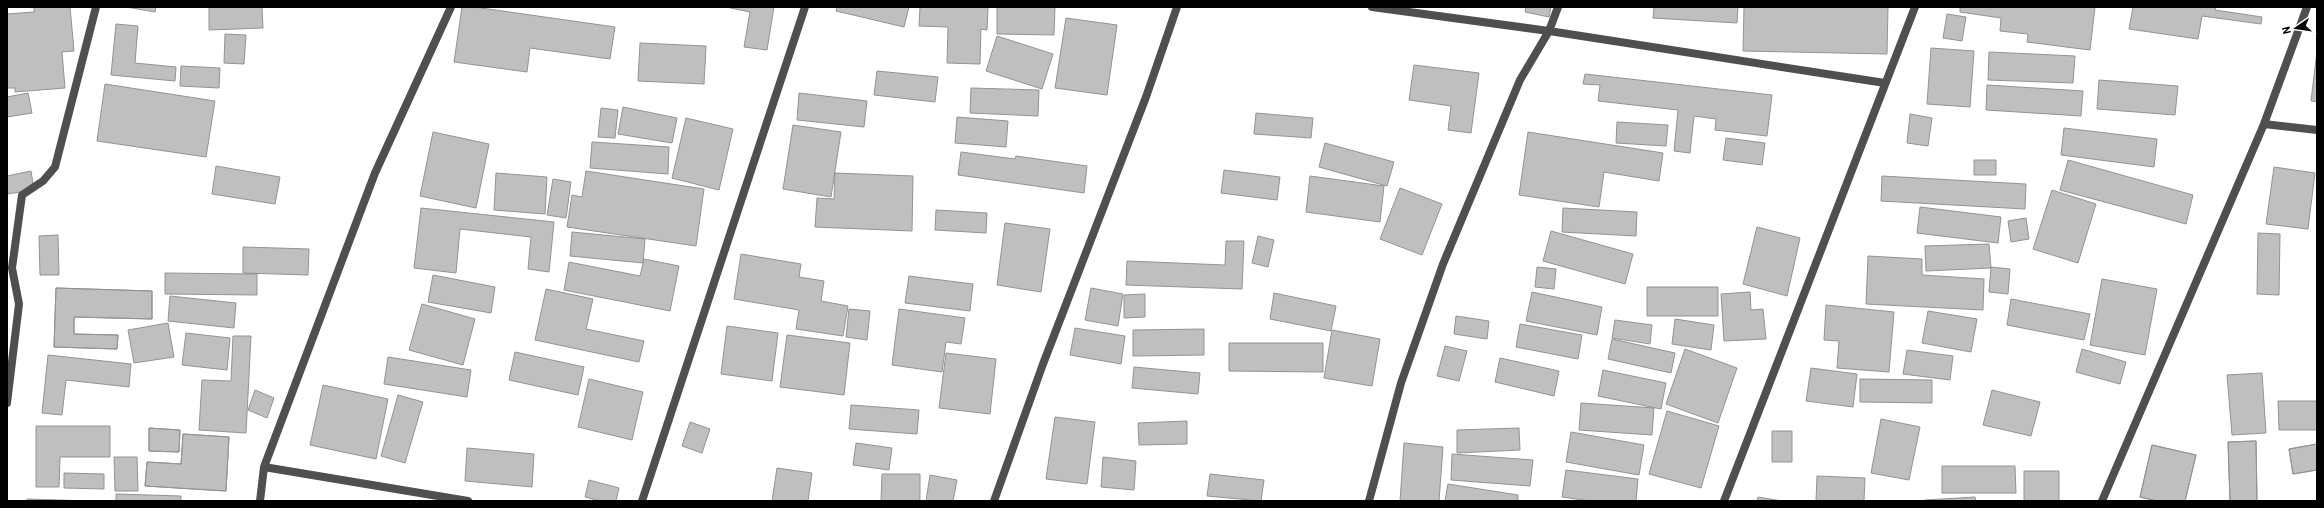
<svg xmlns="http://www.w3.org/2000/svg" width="2324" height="508" font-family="Barlow,sans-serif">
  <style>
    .building { fill: #bfbfbf; stroke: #939393 }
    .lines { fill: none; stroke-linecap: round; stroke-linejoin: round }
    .minor { stroke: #4f4f4f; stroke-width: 8 }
  </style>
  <rect width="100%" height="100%" fill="#fff"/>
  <!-- building -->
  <path class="building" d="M 34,7 L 70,7 L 74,51 L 62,52 L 65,88 L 15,92 L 15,88 L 7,88 L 7,14 L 34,12 Z
    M 126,7 L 156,7 L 155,12 Z
    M 209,7 L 262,7 L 263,28 L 209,30 Z
    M 462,7 L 474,7 L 615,27 L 610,59 L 530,48 L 527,72 L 454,62 Z
    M 726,7 L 774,7 L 767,50 L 744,47 L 750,12 Z
    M 837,7 L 909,7 L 904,27 L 836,11 Z
    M 920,7 L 988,7 L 987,30 L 981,29 L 980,64 L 947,63 L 948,27 L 919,26 Z
    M 997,7 L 1055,7 L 1054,35 L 997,34 Z
    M 1526,7 L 1551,7 L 1549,17 L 1525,12 Z
    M 1654,7 L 1738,7 L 1737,23 L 1653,18 Z
    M 1744,7 L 1888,7 L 1887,54 L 1743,51 Z
    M 1960,7 L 2095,7 L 2090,50 L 2027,42 L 2028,34 L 2000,31 L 2001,18 L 1960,12 Z
    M 2133,7 L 2216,7 L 2215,10 L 2262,17 L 2261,24 L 2202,16 L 2198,39 L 2129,29 Z
    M 1947,14 L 1966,17 L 1962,41 L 1943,38 Z
    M 1066,18 L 1117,25 L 1107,95 L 1055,88 Z
    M 116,24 L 138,26 L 135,63 L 176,67 L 175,81 L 111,75 Z
    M 225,34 L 246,35 L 244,64 L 224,63 Z
    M 997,36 L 1053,54 L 1042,89 L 986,71 Z
    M 640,43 L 706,46 L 704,84 L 638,81 Z
    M 1931,48 L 1974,51 L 1970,107 L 1927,104 Z
    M 2317,51 L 2317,102 L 2311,101 Z
    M 1989,52 L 2075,56 L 2073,83 L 1988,80 Z
    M 1414,65 L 1479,73 L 1471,133 L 1448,130 L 1451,106 L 1409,100 Z
    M 181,66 L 220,68 L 219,88 L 180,86 Z
    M 877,71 L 938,77 L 935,102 L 874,95 Z
    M 1585,74 L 1772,95 L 1767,136 L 1715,130 L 1716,119 L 1694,116 L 1690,153 L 1674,151 L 1678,110 L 1598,101 L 1600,85 L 1583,84 Z
    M 2099,80 L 2178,86 L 2175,115 L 2097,109 Z
    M 105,84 L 215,101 L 206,157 L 97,141 Z
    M 1987,85 L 2083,91 L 2081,116 L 1986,110 Z
    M 971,88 L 1039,90 L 1038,116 L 970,113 Z
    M 28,93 L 32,113 L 7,117 L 7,97 Z
    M 799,93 L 867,101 L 864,127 L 797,120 Z
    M 623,107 L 677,118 L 672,143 L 618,134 Z
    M 601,108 L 618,110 L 615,138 L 598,137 Z
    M 1256,113 L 1313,118 L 1311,138 L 1254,134 Z
    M 1910,114 L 1932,118 L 1928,146 L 1907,143 Z
    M 957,117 L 1008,121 L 1006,147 L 955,143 Z
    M 686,118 L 733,129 L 719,190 L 672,178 Z
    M 1617,122 L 1668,125 L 1666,146 L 1616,143 Z
    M 793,125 L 841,132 L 831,197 L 783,189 Z
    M 2064,128 L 2157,139 L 2154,167 L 2061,155 Z
    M 433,132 L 489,144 L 476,208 L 420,196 Z
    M 1528,132 L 1663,153 L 1659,181 L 1604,172 L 1599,207 L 1519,195 Z
    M 1726,138 L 1765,143 L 1762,165 L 1723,160 Z
    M 592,142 L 669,147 L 668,174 L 590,168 Z
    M 1325,143 L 1394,162 L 1387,186 L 1319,167 Z
    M 961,152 L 1015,159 L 1016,156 L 1087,166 L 1084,193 L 958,175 Z
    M 1974,160 L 1996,160 L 1996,175 L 1974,175 Z
    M 2068,160 L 2193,195 L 2186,224 L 2060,190 Z
    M 216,166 L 280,177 L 275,204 L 212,194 Z
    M 2274,167 L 2315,173 L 2308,229 L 2266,224 Z
    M 1224,170 L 1280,177 L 1277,200 L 1221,193 Z
    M 31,171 L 34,190 L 7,194 L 7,176 Z
    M 586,171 L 704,189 L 696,246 L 567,227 L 572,195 L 582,197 Z
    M 496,173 L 547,177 L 545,214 L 494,210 Z
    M 835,173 L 913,176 L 912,231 L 815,227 L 817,198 L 834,199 Z
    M 1310,176 L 1384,186 L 1380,222 L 1306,212 Z
    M 1882,176 L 2026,184 L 2025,209 L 1881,201 Z
    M 553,179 L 571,182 L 566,218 L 547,215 Z
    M 1400,188 L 1442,204 L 1422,255 L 1380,239 Z
    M 2052,190 L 2096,204 L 2078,263 L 2033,249 Z
    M 1920,207 L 2001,217 L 1998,243 L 1917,233 Z
    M 421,208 L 554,222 L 549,272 L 528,269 L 531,237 L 460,229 L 456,273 L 414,268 Z
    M 1563,208 L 1637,212 L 1636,236 L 1562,232 Z
    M 936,210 L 987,213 L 986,233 L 935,230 Z
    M 2026,218 L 2029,239 L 2011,242 L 2008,221 Z
    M 1005,223 L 1050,229 L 1041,292 L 997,285 Z
    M 1757,227 L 1800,238 L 1787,296 L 1743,284 Z
    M 1551,231 L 1633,254 L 1625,284 L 1543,261 Z
    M 572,232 L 645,239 L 643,263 L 570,256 Z
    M 2258,233 L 2280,234 L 2279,295 L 2257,294 Z
    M 58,235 L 59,275 L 40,275 L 39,236 Z
    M 1258,236 L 1274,240 L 1268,267 L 1252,263 Z
    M 1226,241 L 1244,241 L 1242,289 L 1126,285 L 1127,261 L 1225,265 Z
    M 1989,244 L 1991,268 L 1926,271 L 1925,246 Z
    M 243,247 L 309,249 L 308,275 L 243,273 Z
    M 741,254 L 801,264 L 799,277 L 824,281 L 821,301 L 848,306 L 843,336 L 796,329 L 799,310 L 734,299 Z
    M 1868,256 L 1922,259 L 1922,275 L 1984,279 L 1983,310 L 1866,304 Z
    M 644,259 L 679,266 L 670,311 L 564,290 L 569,262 L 640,276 Z
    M 1537,267 L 1556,269 L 1554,289 L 1535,287 Z
    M 1991,267 L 2010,269 L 2008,294 L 1989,292 Z
    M 165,273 L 257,274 L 257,295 L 165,294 Z
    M 433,275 L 495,287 L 491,313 L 428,302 Z
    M 909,276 L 973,284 L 970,311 L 905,303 Z
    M 2102,279 L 2157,289 L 2145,355 L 2090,345 Z
    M 1647,287 L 1718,287 L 1718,316 L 1647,316 Z
    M 56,288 L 152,291 L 152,319 L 74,317 L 74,334 L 118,335 L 117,349 L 54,347 Z
    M 56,288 L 152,291 L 152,319 L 74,317 L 74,334 L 118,335 L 117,349 L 54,347 Z
    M 1091,288 L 1123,294 L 1118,326 L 1085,320 Z
    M 546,289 L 593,299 L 586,329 L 644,341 L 639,362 L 535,340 Z
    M 1532,292 L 1602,307 L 1597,335 L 1526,321 Z
    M 1750,292 L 1751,310 L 1763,309 L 1766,339 L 1724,341 L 1721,294 Z
    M 1274,293 L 1336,306 L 1331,331 L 1270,319 Z
    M 1145,294 L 1145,317 L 1124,318 L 1124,295 Z
    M 170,296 L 236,303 L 234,328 L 168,321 Z
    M 2011,299 L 2090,314 L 2084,340 L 2007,325 Z
    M 422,304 L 475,319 L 463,365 L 409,350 Z
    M 1826,305 L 1894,312 L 1889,372 L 1837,368 L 1839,341 L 1824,340 Z
    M 849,309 L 870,311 L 867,340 L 846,337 Z
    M 899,309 L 965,318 L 961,344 L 946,342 L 942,372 L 892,365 Z
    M 1928,311 L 1977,319 L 1971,352 L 1922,343 Z
    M 1456,316 L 1489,321 L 1487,339 L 1454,334 Z
    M 1675,319 L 1714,325 L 1711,350 L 1672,344 Z
    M 1615,320 L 1652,325 L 1650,344 L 1612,338 Z
    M 168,323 L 174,357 L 134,363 L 128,330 Z
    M 1520,324 L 1582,335 L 1578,359 L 1516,347 Z
    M 727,326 L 778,333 L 772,381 L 721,374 Z
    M 1075,328 L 1125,336 L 1121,364 L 1070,355 Z
    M 1204,329 L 1204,355 L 1133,356 L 1133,330 Z
    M 1332,330 L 1380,339 L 1372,386 L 1324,378 Z
    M 186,333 L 230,338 L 227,370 L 182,365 Z
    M 787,335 L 850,343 L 844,395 L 780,387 Z
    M 233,336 L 251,336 L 246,433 L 199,430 L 202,380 L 231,381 Z
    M 1612,339 L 1675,353 L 1671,373 L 1608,359 Z
    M 1229,343 L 1323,343 L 1323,372 L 1229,371 Z
    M 1445,346 L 1467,351 L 1459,381 L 1437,376 Z
    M 1685,349 L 1737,368 L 1718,423 L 1666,404 Z
    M 2082,349 L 2126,362 L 2120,384 L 2076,372 Z
    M 1907,350 L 1953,356 L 1950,380 L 1903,374 Z
    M 515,352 L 584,367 L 578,395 L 509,380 Z
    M 946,353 L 996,359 L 990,414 L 939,408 Z
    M 48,355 L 131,364 L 129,387 L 66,380 L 62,415 L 42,413 Z
    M 388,357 L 471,370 L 467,397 L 384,384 Z
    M 1500,358 L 1559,371 L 1554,396 L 1495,382 Z
    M 1134,367 L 1200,373 L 1198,394 L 1132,388 Z
    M 1811,368 L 1857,374 L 1853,407 L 1806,401 Z
    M 1603,370 L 1666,383 L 1661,409 L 1598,396 Z
    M 2262,373 L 2266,433 L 2232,435 L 2227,375 Z
    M 589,379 L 643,392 L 632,440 L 578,427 Z
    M 1860,379 L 1932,380 L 1932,403 L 1860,402 Z
    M 323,385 L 388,399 L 376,459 L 310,445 Z
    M 255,390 L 274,398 L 267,418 L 248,410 Z
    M 1992,390 L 2040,402 L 2031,436 L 1983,425 Z
    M 398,395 L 423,402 L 405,463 L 381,456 Z
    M 2278,401 L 2317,401 L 2317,430 L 2279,430 Z
    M 1581,403 L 1654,408 L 1652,435 L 1579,430 Z
    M 851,405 L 919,410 L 917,434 L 849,429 Z
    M 1667,411 L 1719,426 L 1701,488 L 1649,474 Z
    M 1055,417 L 1095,422 L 1087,484 L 1046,479 Z
    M 1881,419 L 1920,427 L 1909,480 L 1871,473 Z
    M 1187,421 L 1187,444 L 1139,445 L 1138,423 Z
    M 690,422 L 710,429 L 702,453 L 682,446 Z
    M 36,426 L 110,426 L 110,457 L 60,457 L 59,487 L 36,487 Z
    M 149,428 L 180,430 L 179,452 L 149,451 Z
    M 149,428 L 180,430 L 179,452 L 149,451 Z
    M 1519,428 L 1520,450 L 1457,453 L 1457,430 Z
    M 1772,431 L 1792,431 L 1792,462 L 1772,462 Z
    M 1571,432 L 1644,445 L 1639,475 L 1566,462 Z
    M 183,434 L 229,437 L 226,491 L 145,486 L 147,462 L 181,464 Z
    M 183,434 L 229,437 L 226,491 L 145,486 L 147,462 L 181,464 Z
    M 2256,441 L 2257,501 L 2230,501 L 2228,442 Z
    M 2256,441 L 2257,501 L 2230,501 L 2228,442 Z
    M 856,443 L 892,448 L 889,470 L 853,465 Z
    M 1404,443 L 1443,447 L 1439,501 L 1400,501 Z
    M 2317,444 L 2317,470 L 2293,474 L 2289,449 Z
    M 2317,444 L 2317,470 L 2293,474 L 2289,449 Z
    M 2152,445 L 2196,455 L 2185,501 L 2157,501 L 2140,497 Z
    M 2152,445 L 2196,455 L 2185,501 L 2157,501 L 2140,497 Z
    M 467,448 L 534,454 L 532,487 L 465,481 Z
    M 1452,454 L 1533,460 L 1530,486 L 1451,480 Z
    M 114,457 L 137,457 L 138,491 L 115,491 Z
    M 1103,457 L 1136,461 L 1134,490 L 1101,487 Z
    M 1942,466 L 2015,466 L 2016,493 L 1942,493 Z
    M 777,468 L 812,473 L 808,501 L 772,501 Z
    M 1566,470 L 1638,479 L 1636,501 L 1590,501 L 1562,497 Z
    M 2024,471 L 2059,471 L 2059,501 L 2024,501 Z
    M 64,473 L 104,474 L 104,489 L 64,488 Z
    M 882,474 L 920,474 L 920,501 L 881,501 Z
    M 1210,474 L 1264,480 L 1261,501 L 1207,496 Z
    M 930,475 L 957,480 L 953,501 L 926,501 Z
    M 1817,476 L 1865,478 L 1864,501 L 1816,501 Z
    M 589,480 L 619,488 L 616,501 L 601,501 L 585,497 Z
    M 1448,484 L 1518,495 L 1518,501 L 1445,501 Z
    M 116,494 L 181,496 L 181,501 L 116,501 Z
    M 1758,497 L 1782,501 L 1757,501 Z
    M 1975,497 L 1976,501 L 1925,501 L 1925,500 Z
    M 27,499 L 59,500 L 89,501 L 27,501 Z"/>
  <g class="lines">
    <!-- minor -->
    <path class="minor" d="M 1372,7 L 1549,31 L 1885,83
      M 2264,124 L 2317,130
      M 7,403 L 19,304 L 12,268 L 22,195 L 43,181 L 55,167 L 96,7
      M 264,467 L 468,501
      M 260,501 L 264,467 L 375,173 L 451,7
      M 642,501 L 805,7
      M 994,501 L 1043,364 L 1146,97 L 1177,7
      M 1369,501 L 1401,383 L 1443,264 L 1520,80 L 1549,31 L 1558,7
      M 1724,501 L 1915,7
      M 2102,501 L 2264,124 L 2307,7"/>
  </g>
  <!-- border -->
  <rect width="2324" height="508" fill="none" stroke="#000000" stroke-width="16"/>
  <!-- north arrow -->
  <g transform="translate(2296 28) rotate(257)" stroke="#ffffff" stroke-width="3" paint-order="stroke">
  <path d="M0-3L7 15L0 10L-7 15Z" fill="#000000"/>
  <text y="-6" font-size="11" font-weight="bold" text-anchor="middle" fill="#000000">N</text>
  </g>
</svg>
